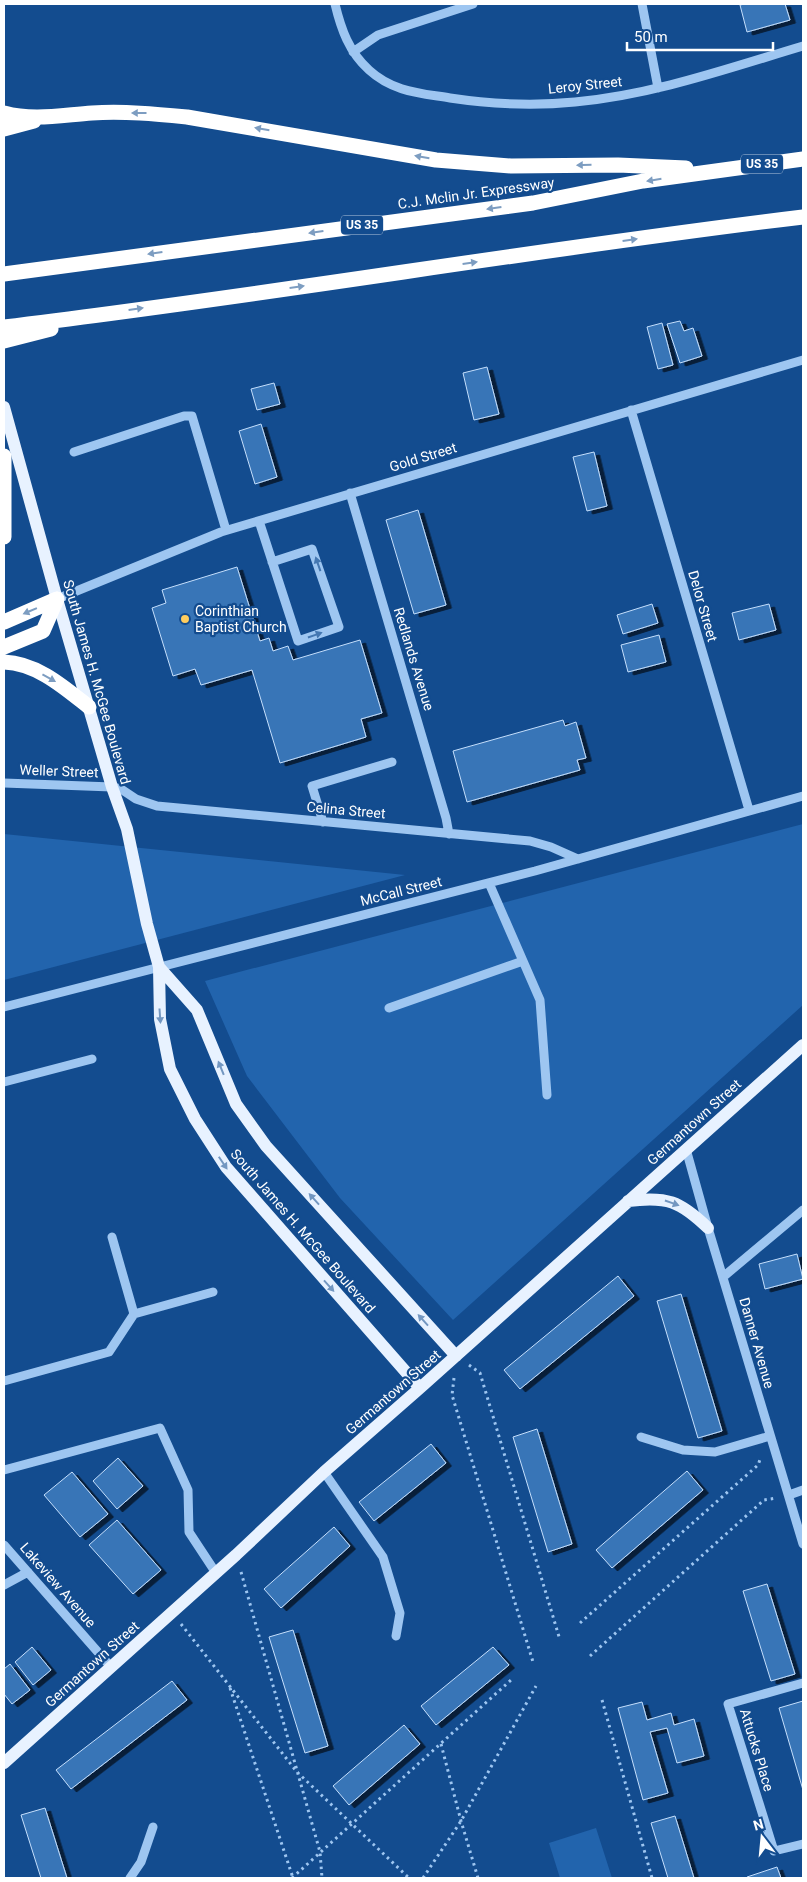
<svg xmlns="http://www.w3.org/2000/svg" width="807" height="1882" font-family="Roboto,sans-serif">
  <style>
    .green { fill: #2264ad }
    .building { fill: #3774b7; stroke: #c5dffc; filter: url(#shadow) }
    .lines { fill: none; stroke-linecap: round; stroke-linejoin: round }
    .path { stroke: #9ec6f1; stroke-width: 3; stroke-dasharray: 2.5 4; stroke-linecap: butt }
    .minor { stroke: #9ec6f1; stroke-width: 9 }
    .major { stroke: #e8f2ff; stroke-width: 12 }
    .highway { stroke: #fff; stroke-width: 15 }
    .oneway { fill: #7d9dc1 }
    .oneway2 { fill: #4477b1 }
    .oneway3 { fill: #7397c1 }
    .poi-dot { fill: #ffcd5e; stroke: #134c8f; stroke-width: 2 }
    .labels { text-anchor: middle; stroke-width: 4.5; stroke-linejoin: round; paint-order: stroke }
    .shield { fill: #134c8f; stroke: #b8c9dd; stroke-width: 1 }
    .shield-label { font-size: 12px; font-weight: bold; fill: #fff }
    .street-label { font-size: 14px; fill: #fff; stroke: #134c8f }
    .poi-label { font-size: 14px; fill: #fff; stroke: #134c8f; text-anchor: start }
  </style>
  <defs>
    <filter id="shadow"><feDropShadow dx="5.5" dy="3" stdDeviation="0" flood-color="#0009"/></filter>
  </defs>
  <rect width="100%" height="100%" fill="#134c8f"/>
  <!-- green -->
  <path class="green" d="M 803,824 L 803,1005 L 453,1320 L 340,1198 L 247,1076 L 205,981 Z
    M 4,834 L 405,875 L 4,980 Z
    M 596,1828 L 612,1878 L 560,1878 L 549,1843 Z"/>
  <!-- building -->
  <path class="building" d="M 745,4 L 785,4 L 790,20 L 747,32 L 740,5 Z
    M 680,321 L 684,331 L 693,328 L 702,356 L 680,363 L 667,324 Z
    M 662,323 L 673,365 L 658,369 L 647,327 Z
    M 487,367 L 499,414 L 474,420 L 463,373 Z
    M 274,383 L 280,404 L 257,410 L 251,389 Z
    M 261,424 L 277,477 L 255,484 L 239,431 Z
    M 594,452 L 607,506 L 587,511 L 573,457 Z
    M 418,510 L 446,605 L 414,614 L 386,520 Z
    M 237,567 L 260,641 L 269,638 L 273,651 L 288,646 L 293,660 L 360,640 L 382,713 L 361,719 L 366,737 L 280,763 L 252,670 L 201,685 L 195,669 L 173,676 L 152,608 L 166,603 L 162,590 Z
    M 652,604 L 658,623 L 623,634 L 617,615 Z
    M 769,604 L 776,630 L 739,640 L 732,613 Z
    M 659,635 L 666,662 L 628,672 L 621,645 Z
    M 563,720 L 565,726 L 576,722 L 586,758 L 577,760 L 580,770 L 467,802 L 453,751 Z
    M 797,1254 L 803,1279 L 765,1289 L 759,1264 Z
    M 618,1276 L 634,1296 L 520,1389 L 504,1370 Z
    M 681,1294 L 722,1431 L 698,1438 L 657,1301 Z
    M 537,1429 L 572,1544 L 548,1552 L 513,1437 Z
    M 431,1444 L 446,1463 L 374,1521 L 359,1502 Z
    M 118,1458 L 143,1486 L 117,1509 L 93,1481 Z
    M 687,1471 L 703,1490 L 612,1568 L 596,1550 Z
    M 72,1472 L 108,1514 L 80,1537 L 44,1495 Z
    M 117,1520 L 161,1570 L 133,1594 L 89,1545 Z
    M 334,1527 L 350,1546 L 281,1608 L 264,1589 Z
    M 767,1584 L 795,1674 L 771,1681 L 743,1591 Z
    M 293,1630 L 328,1746 L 305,1753 L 269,1637 Z
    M 32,1647 L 51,1670 L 33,1685 L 15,1662 Z
    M 493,1647 L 509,1665 L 436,1725 L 421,1706 Z
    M 10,1664 L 30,1690 L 12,1704 L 4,1694 L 4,1669 Z
    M 172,1681 L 187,1700 L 71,1789 L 56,1770 Z
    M 803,1701 L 803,1790 L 779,1708 Z
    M 642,1702 L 647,1720 L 671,1713 L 674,1725 L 694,1719 L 704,1756 L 677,1763 L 667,1728 L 650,1732 L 668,1793 L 643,1800 L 618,1708 Z
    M 404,1725 L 420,1744 L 349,1805 L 333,1786 Z
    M 45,1808 L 67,1878 L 41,1878 L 21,1815 Z
    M 675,1816 L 694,1878 L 668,1878 L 651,1823 Z
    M 777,1867 L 781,1878 L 748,1878 L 747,1877 Z"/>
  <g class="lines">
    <!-- path -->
    <path class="path" d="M 469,1365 L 480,1373 L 560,1640
      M 454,1378 L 452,1395 L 533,1662
      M 241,1572 L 320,1852 L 322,1878
      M 580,1623 L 758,1465 L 761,1457
      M 181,1624 L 297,1772 L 409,1878
      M 590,1656 L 764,1500 L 777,1498
      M 230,1688 L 293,1878
      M 602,1700 L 652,1878
      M 441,1744 L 461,1821 L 478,1878
      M 292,1878 L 511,1680
      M 423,1878 L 461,1821 L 536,1686"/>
    <!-- minor -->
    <path class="minor" d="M 335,4 C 341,29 349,52 369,70 C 393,92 420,93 450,98 C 490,104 534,106 575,102 C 653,95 729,68 803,46
      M 642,4 L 658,88
      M 353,52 L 378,35 L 473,4
      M 631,410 L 749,810
      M 74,452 L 184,416 L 192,416 L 226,530
      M 350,493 L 446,818 L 449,834
      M 259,521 C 272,561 285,601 298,641 L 339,627 L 312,549 L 272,562
      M 57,599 L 221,532 L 803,360
      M 4,783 L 112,787 L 121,789 L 136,799 L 157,806 L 530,841 L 551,847 L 578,859
      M 323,822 L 312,786 L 392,762
      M 523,961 L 540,1000 L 547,1095
      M 4,1007 L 535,871 L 803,796
      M 389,1008 L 523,961 L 489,883
      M 4,1082 L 92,1059
      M 686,1149 L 708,1228 L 803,1544
      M 723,1277 L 803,1210
      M 134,1314 L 213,1292
      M 4,1381 L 109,1352 L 134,1314 L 112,1237
      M 641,1437 L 683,1450 L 715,1452 L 770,1436
      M 4,1470 L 160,1428 L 188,1490 L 189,1532 L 216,1573
      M 324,1472 L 383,1557 L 400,1613 L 396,1636
      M 789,1495 L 803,1490
      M 4,1545 L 111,1667
      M 4,1585 L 28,1572
      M 803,1683 L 728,1704 L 774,1851 L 803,1844
      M 130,1878 L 141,1862 L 153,1827"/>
    <!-- major -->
    <path class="major" d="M 4,407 L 57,599 L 112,787 L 127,829 L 147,924 L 159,967 L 160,1019 L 170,1069 L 195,1119 L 226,1167 L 420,1388
      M 159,967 L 197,1010 L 236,1104 L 266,1146 L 456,1356
      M 628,1201 C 667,1196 680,1201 708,1228
      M 4,1763 L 236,1555 L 324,1472 L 420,1388 L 803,1045"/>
    <!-- highway -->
    <path class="highway" d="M 4,113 C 33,121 62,115 92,113 C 124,111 156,114 187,117 L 436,160 L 511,166 L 618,165 L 686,168
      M 4,129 L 34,121
      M 4,274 L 533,203 L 643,181 L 803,159
      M 4,327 C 271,295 536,249 803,217
      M 4,341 L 51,329
      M 4,456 L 4,537
      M 4,622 L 57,599
      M 4,647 L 43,631 L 57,599
      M 4,662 C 37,663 65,688 89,707"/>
  </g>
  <!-- one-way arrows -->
  <defs><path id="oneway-solid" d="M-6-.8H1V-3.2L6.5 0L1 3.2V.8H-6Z" transform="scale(1.25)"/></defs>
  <g class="oneway">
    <use href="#oneway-solid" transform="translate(139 113) rotate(180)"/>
    <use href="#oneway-solid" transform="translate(262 129) rotate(-170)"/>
    <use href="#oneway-solid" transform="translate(422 157) rotate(-170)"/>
    <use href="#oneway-solid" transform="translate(584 165) rotate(179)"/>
    <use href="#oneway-solid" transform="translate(654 180) rotate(171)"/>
    <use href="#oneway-solid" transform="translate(494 208) rotate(172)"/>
    <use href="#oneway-solid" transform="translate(316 232) rotate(172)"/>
    <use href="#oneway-solid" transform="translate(630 240) rotate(-8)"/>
    <use href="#oneway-solid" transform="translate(155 253) rotate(172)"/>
    <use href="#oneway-solid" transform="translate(470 263) rotate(-8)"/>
    <use href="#oneway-solid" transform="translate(297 287) rotate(-8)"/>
    <use href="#oneway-solid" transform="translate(136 309) rotate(-8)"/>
    <use href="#oneway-solid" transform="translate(30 611) rotate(157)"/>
    <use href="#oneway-solid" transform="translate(49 678) rotate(29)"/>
  </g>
  <g class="oneway2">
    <use href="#oneway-solid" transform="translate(318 564) rotate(-109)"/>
    <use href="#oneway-solid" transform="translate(315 635) rotate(-19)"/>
  </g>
  <g class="oneway3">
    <use href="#oneway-solid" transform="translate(160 1016) rotate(86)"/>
    <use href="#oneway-solid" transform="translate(221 1068) rotate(-112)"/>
    <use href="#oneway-solid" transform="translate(223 1163) rotate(56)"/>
    <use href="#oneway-solid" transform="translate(314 1199) rotate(-132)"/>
    <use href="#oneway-solid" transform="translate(672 1203) rotate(19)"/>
    <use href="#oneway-solid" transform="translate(329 1286) rotate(48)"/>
    <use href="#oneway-solid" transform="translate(423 1320) rotate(-132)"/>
  </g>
  <!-- markers -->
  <circle class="poi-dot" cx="185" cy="619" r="5"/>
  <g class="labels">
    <!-- shield labels -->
    <g class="shield">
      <rect x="741" y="154.5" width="42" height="19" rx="4"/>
      <rect x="341" y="215.5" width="42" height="19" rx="4"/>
    </g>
    <g class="shield-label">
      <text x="762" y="168">US 35</text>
      <text x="362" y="229">US 35</text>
    </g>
    <!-- street labels -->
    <g class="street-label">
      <text transform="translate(585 85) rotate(-6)" y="5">Leroy Street</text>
      <text transform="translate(476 193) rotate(-8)" y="5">C.J. Mclin Jr. Expressway</text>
      <text transform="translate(423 457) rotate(-17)" y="5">Gold Street</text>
      <text transform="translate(703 606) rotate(74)" y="5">Delor Street</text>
      <text transform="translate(414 659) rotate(73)" y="5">Redlands Avenue</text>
      <text transform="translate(97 682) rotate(74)" y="5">South James H. McGee Boulevard</text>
      <text transform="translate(59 771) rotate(2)" y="5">Weller Street</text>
      <text transform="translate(346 810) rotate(5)" y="5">Celina Street</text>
      <text transform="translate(401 891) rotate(-14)" y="5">McCall Street</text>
      <text transform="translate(694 1122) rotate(-42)" y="5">Germantown Street</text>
      <text transform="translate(303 1231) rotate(49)" y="5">South James H. McGee Boulevard</text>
      <text transform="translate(757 1343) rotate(74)" y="5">Danner Avenue</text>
      <text transform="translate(393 1392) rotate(-41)" y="5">Germantown Street</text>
      <text transform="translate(58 1585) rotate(49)" y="5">Lakeview Avenue</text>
      <text transform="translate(92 1664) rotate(-42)" y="5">Germantown Street</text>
      <text transform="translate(757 1750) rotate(73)" y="5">Attucks Place</text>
    </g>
    <!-- poi labels -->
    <g class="poi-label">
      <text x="195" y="616">Corinthian<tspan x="195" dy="16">Baptist Church</tspan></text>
    </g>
  </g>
  <!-- border -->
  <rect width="807" height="1882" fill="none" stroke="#ffffff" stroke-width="10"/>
  <!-- north arrow -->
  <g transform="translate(762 1837) rotate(344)" stroke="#134c8f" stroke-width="4" paint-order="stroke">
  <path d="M0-4L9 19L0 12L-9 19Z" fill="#ffffff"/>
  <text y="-8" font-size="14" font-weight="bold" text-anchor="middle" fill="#ffffff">N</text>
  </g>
  <!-- scale -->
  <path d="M627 42v8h146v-8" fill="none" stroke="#ffffff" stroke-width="2.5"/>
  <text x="634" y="42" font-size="15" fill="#ffffff" stroke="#134c8f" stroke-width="4" paint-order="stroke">50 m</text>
</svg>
